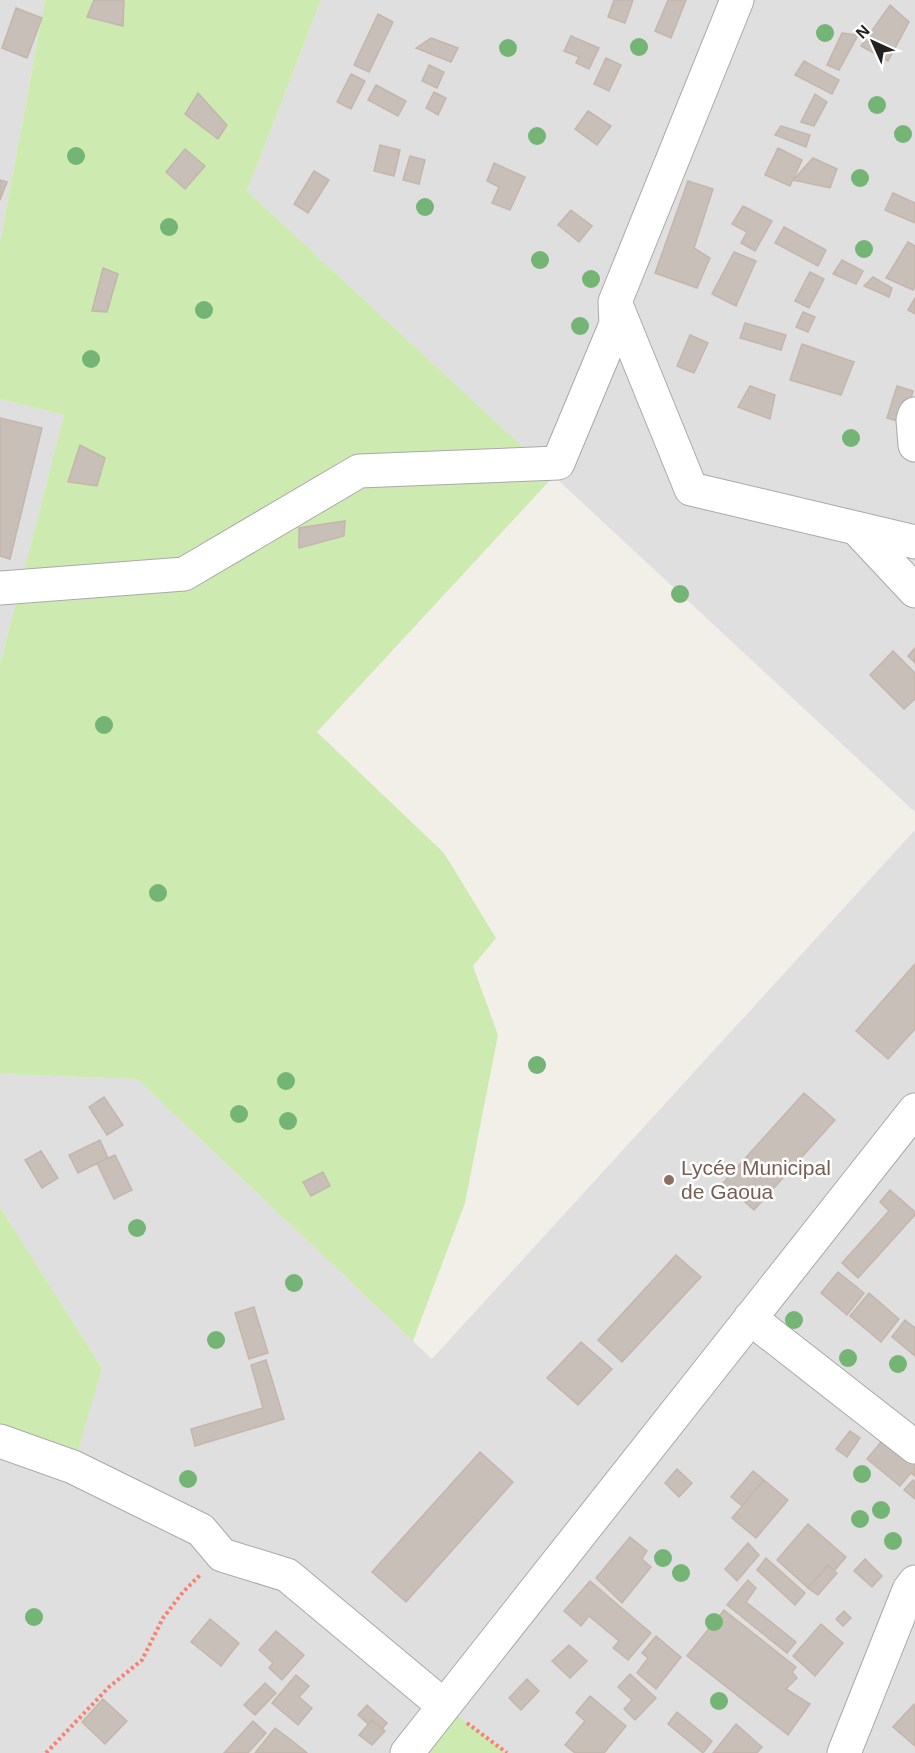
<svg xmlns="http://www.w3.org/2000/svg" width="915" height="1753" font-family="Arial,sans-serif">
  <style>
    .residential { fill: #e0dfdf }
    .grass { fill: #cdebb0 }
    .building { fill: #c7bfb8; stroke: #c4b6ab; stroke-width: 1.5 }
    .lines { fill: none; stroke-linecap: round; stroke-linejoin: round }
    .minor-casing { stroke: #a9a9a9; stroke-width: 35 }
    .path { stroke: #fa8072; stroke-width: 4; stroke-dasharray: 3 3; stroke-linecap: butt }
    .minor { stroke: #fff; stroke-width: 33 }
    .tree { fill: #74b475 }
    .education-dot { fill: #8d6e63; stroke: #fff; stroke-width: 2 }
    .labels { text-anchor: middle; stroke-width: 5; stroke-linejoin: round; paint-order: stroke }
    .education-label { font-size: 21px; fill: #785e54; stroke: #fff; text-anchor: start }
  </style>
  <rect width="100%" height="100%" fill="#f2efe9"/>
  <!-- residential -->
  <path class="residential" d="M 0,0 L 45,0 L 0,243 Z
    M 321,0 L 915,0 L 915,812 L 247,191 Z
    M 0,399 L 64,415 L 0,664 Z
    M 915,830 L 915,1753 L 0,1753 L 0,1441 L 102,1368 L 0,1207 L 0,1074 L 137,1079 L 432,1359 Z"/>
  <!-- grass -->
  <path class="grass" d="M 45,0 L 321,0 L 247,191 L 554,476 L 317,732 L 444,853 L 496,938 L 473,966 L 498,1035 L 465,1203 L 413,1341 L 137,1079 L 0,1074 L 0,664 L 64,415 L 0,399 L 0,243 Z
    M 0,1207 L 102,1368 L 73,1467 L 0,1441 Z
    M 444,1706 L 507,1753 L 407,1753 Z"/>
  <!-- building -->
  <path class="building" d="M 94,0 L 124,0 L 123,26 L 87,17 Z
    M 614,0 L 633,0 L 625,23 L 608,17 Z
    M 668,0 L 686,0 L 671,38 L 655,31 Z
    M 890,5 L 909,22 L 888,61 L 861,46 Z
    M 16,8 L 42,18 L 27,58 L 2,48 Z
    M 378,14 L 393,22 L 369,72 L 354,65 Z
    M 842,33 L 858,35 L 839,70 L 827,65 Z
    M 571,36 L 599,48 L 589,69 L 576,63 L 579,57 L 564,51 Z
    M 431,38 L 458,48 L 451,62 L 416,48 Z
    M 606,58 L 621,65 L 609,91 L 594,84 Z
    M 804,61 L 839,80 L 832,94 L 795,75 Z
    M 429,65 L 444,72 L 437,88 L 422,81 Z
    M 351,74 L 365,81 L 351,109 L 337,102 Z
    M 376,85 L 406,101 L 398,116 L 368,100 Z
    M 434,92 L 446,98 L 438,115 L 426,108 Z
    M 198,93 L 227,125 L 218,139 L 185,114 Z
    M 815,94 L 827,102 L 814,126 L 801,122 Z
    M 588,111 L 611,126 L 597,145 L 575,129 Z
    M 781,126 L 810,135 L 806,147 L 775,135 Z
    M 380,145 L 400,150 L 394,176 L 374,171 Z
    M 778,148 L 802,160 L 790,186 L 765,175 Z
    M 185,149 L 205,166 L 185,189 L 166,172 Z
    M 410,156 L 425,160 L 419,184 L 403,180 Z
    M 813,158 L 837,169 L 830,188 L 793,180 Z
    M 494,163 L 525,177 L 510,210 L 492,203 L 499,187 L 487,181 Z
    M 314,171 L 329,180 L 308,213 L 294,204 Z
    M 0,180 L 7,182 L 0,200 Z
    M 688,181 L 713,189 L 694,248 L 710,258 L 697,288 L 655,273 Z
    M 893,193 L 915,203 L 915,223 L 885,210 Z
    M 743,206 L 772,221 L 755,251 L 741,243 L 747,232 L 732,224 Z
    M 571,210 L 592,226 L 579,242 L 558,225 Z
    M 784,227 L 826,250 L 818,266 L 775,243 Z
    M 908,242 L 915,246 L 915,287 L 913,290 L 886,278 Z
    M 734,252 L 756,261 L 736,306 L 712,294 Z
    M 842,260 L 863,271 L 856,284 L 833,274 Z
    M 103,268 L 118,274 L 107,312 L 92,311 Z
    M 810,272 L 824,279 L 809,308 L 795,301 Z
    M 873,277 L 892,288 L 889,297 L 864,286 Z
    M 915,298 L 915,314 L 908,310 Z
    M 803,312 L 815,317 L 808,332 L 796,327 Z
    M 745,323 L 786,335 L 781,350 L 740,338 Z
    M 690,335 L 708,343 L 694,373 L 677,366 Z
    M 802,344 L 854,362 L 841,395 L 790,380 Z
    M 750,386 L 775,395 L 770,419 L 738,407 Z
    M 897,386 L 913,391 L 904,423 L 887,418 Z
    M 0,418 L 42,428 L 10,559 L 0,556 Z
    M 80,445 L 105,458 L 97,486 L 68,482 Z
    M 345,521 L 344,536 L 299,548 L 299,528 Z
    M 915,648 L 915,663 L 908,656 Z
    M 893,651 L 915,673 L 915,699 L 904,709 L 870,675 Z
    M 915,964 L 915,1029 L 888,1059 L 856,1031 Z
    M 804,1093 L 835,1120 L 754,1210 L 723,1183 Z
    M 104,1097 L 123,1125 L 107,1135 L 89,1107 Z
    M 100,1140 L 108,1158 L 78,1173 L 69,1155 Z
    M 41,1151 L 58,1178 L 42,1188 L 25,1160 Z
    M 115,1155 L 132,1190 L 114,1199 L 97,1163 Z
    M 323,1172 L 330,1186 L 311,1196 L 303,1182 Z
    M 890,1190 L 915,1212 L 915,1215 L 858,1278 L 842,1263 L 889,1211 L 880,1202 Z
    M 676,1255 L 701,1277 L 622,1362 L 598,1340 Z
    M 838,1272 L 864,1293 L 847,1315 L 821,1293 Z
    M 869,1293 L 899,1319 L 881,1342 L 850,1316 Z
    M 254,1307 L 268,1353 L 249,1359 L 235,1313 Z
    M 905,1320 L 915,1328 L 915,1356 L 892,1337 Z
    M 581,1342 L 612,1369 L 578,1405 L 547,1378 Z
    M 266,1360 L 284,1419 L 195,1446 L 191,1429 L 263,1408 L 251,1365 Z
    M 850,1431 L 860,1438 L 847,1457 L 836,1449 Z
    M 885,1437 L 915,1462 L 915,1476 L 911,1473 L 900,1486 L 867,1459 Z
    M 480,1452 L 513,1482 L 406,1602 L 372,1572 Z
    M 677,1469 L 692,1483 L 679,1497 L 665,1483 Z
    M 753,1471 L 764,1480 L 742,1506 L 731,1497 Z
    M 764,1480 L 788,1500 L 756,1538 L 732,1518 Z
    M 913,1480 L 915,1482 L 915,1499 L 904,1490 Z
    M 808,1524 L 846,1557 L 834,1571 L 828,1565 L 808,1588 L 777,1560 Z
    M 630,1537 L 647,1551 L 642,1559 L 651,1567 L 622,1603 L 596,1578 Z
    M 748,1543 L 759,1555 L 737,1581 L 725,1569 Z
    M 766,1558 L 805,1593 L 795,1605 L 757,1570 Z
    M 865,1559 L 882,1576 L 872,1587 L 854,1571 Z
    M 828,1565 L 837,1573 L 818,1595 L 808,1588 Z
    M 748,1580 L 756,1588 L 746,1602 L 796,1642 L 787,1653 L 727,1605 Z
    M 590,1581 L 651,1633 L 628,1660 L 613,1648 L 619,1641 L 589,1616 L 581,1626 L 564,1611 Z
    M 724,1610 L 796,1667 L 792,1672 L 797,1678 L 786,1689 L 810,1704 L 788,1735 L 687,1656 Z
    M 844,1611 L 851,1618 L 843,1626 L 836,1619 Z
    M 210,1619 L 239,1643 L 221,1666 L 191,1642 Z
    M 821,1624 L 843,1643 L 815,1676 L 793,1656 Z
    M 276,1631 L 304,1655 L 282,1680 L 269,1668 L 273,1663 L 259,1650 Z
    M 656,1636 L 681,1657 L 656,1689 L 637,1673 L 648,1658 L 642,1653 Z
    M 569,1645 L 587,1661 L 570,1678 L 552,1661 Z
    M 630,1674 L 656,1698 L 635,1720 L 624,1709 L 632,1700 L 618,1687 Z
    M 296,1675 L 309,1686 L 299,1697 L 312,1708 L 298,1725 L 272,1703 Z
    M 527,1679 L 539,1691 L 521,1710 L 509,1698 Z
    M 265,1683 L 276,1693 L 255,1715 L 244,1705 Z
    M 590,1696 L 626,1726 L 604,1753 L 575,1753 L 565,1745 L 585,1721 L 576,1713 Z
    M 103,1699 L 127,1721 L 105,1744 L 82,1722 Z
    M 914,1704 L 915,1705 L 915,1746 L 893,1727 Z
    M 367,1705 L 387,1723 L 382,1729 L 372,1720 L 368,1724 L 358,1715 Z
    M 677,1712 L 712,1741 L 703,1753 L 668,1724 Z
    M 372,1720 L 385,1731 L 372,1745 L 359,1735 Z
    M 253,1721 L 266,1733 L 248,1753 L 224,1753 Z
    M 736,1724 L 762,1747 L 757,1753 L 713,1753 Z
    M 275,1728 L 290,1739 L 307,1753 L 255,1753 Z"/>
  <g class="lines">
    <!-- minor casing -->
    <g class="minor-casing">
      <path id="minor" d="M 737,0 L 615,302 L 691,489 L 915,542
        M 915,414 L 913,420 L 915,445
        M 857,529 L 915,591
        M 0,588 L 184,574 L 359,471 L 558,463 L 616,324 L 615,302
        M 750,1318 L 915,1447
        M 0,1441 L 73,1467 L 201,1530 L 222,1555 L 287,1575 L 444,1706
        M 407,1753 L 915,1110
        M 844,1753 L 909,1590 L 915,1582"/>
    </g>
    <!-- path -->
    <path class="path" d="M 467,1723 L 507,1753
      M 46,1753 L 109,1687 L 142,1660 L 163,1618 L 183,1592 L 201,1574"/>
    <!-- minor -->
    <use href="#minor" class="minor"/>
  </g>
  <!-- trees -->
  <g class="tree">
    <circle cx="825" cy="33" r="9"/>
    <circle cx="639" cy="47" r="9"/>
    <circle cx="508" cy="48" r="9"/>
    <circle cx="877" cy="105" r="9"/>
    <circle cx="903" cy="134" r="9"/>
    <circle cx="537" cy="136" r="9"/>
    <circle cx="76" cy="156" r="9"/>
    <circle cx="860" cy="178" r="9"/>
    <circle cx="425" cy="207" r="9"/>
    <circle cx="169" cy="227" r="9"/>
    <circle cx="864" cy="249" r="9"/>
    <circle cx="540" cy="260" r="9"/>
    <circle cx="591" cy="279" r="9"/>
    <circle cx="204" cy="310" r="9"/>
    <circle cx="580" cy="326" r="9"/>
    <circle cx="91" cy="359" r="9"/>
    <circle cx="851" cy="438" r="9"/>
    <circle cx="680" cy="594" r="9"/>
    <circle cx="104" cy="725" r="9"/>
    <circle cx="158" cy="893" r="9"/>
    <circle cx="537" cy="1065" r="9"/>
    <circle cx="286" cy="1081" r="9"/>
    <circle cx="239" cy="1114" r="9"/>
    <circle cx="288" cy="1121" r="9"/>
    <circle cx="137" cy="1228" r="9"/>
    <circle cx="294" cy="1283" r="9"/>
    <circle cx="794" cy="1320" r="9"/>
    <circle cx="216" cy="1340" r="9"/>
    <circle cx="848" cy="1358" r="9"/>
    <circle cx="898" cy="1364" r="9"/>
    <circle cx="862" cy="1474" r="9"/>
    <circle cx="188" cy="1479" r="9"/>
    <circle cx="881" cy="1510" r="9"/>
    <circle cx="860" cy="1519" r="9"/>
    <circle cx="893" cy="1541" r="9"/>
    <circle cx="663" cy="1558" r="9"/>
    <circle cx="681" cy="1573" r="9"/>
    <circle cx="34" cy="1617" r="9"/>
    <circle cx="714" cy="1622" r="9"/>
    <circle cx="719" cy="1701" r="9"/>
  </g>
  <!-- markers -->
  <circle class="education-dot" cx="669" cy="1180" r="6"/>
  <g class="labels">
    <!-- education labels -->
    <g class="education-label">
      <text x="681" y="1175">Lycée Municipal<tspan x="681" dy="24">de Gaoua</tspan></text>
    </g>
  </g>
  <!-- north arrow -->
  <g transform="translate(873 42) rotate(315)" stroke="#ffffff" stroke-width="4.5" paint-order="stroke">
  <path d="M0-4.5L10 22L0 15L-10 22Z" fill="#222222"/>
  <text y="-9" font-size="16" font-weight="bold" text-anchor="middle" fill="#222222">N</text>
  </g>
</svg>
